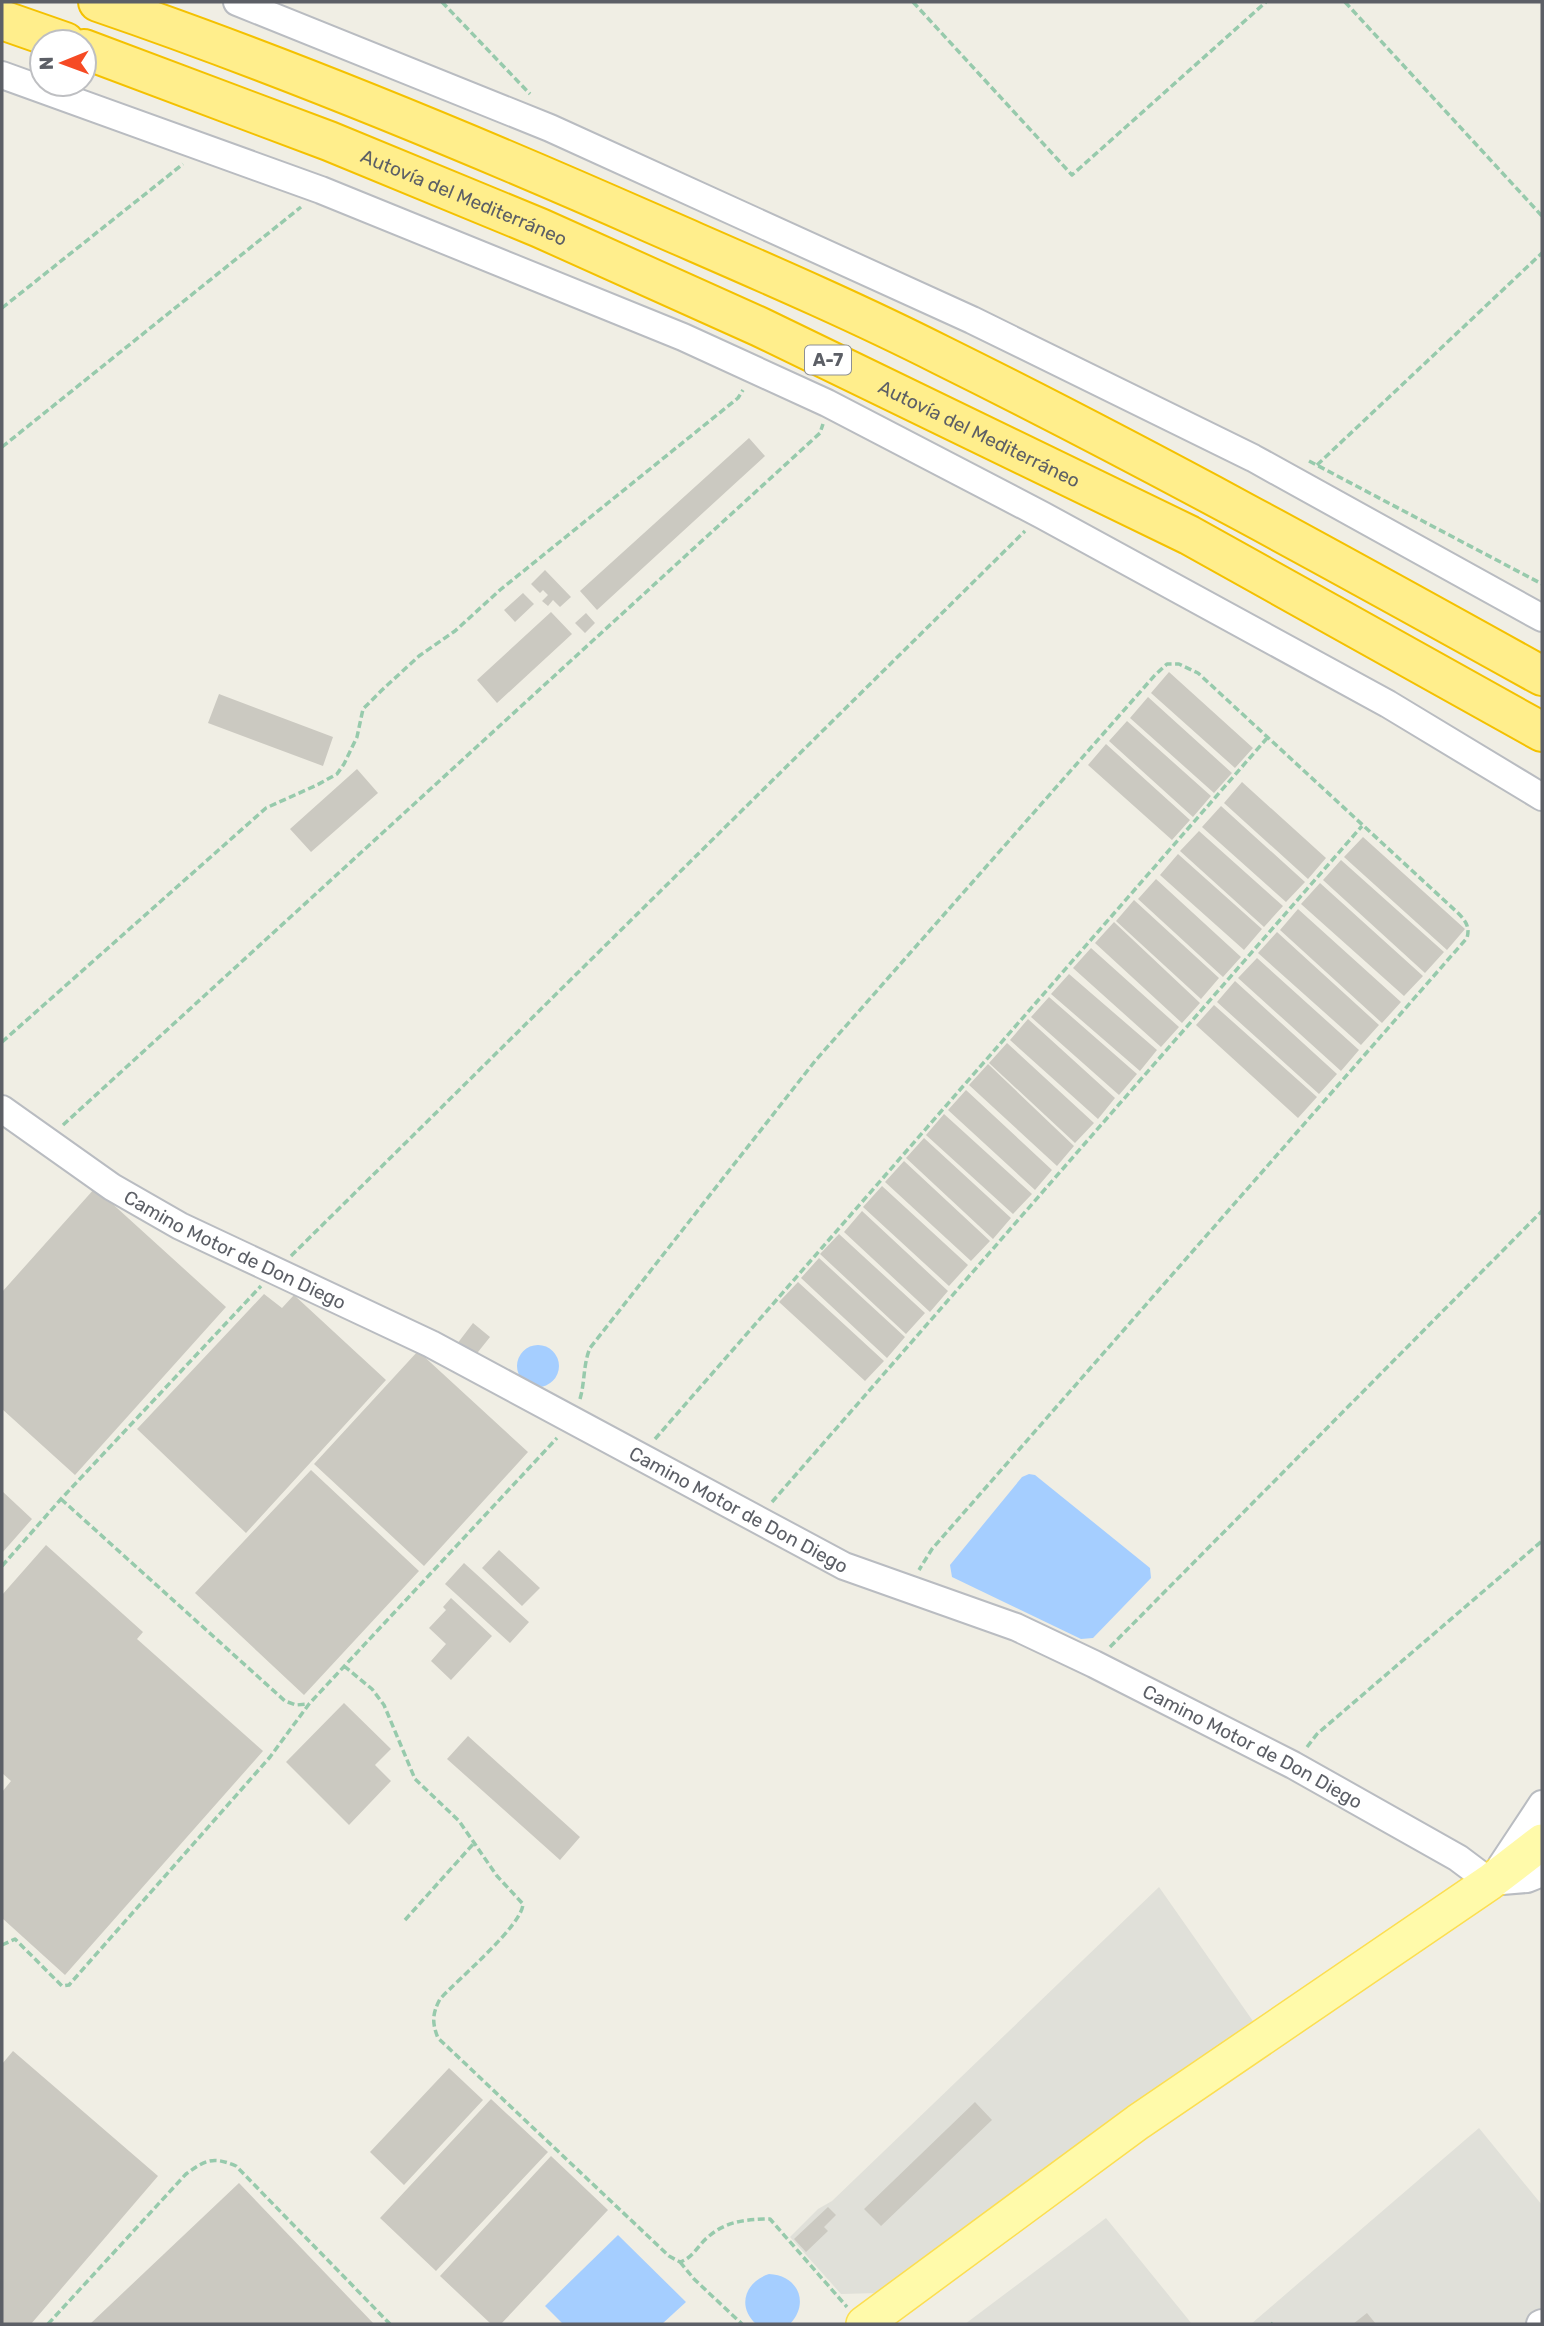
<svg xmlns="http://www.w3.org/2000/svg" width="1544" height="2326" font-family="Rubik,sans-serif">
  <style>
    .industrial { fill: #e0e0d9 }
    .water { fill: #a5ceff }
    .building { fill: #cbc9c1 }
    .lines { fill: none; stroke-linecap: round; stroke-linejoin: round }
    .minor-casing { stroke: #b9bcc1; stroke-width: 30 }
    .major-casing { stroke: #fcde51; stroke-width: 38 }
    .highway-casing { stroke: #f4c100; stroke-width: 42 }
    .path { stroke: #97caac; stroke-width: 3.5; stroke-dasharray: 7 3.5; stroke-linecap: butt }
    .minor { stroke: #fff; stroke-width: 26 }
    .major { stroke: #fffaaa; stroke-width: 35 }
    .highway { stroke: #ffee8c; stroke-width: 38 }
    .labels { text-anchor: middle; stroke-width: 5; stroke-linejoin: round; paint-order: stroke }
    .shield { fill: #fff; stroke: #8d8f94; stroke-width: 2 }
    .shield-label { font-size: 18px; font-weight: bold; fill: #5c5f66 }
    .street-label { font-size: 19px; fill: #5c5f66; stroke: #fff }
  </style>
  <rect width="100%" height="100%" fill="#f0eee4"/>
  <!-- industrial -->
  <path class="industrial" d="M 1159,1887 L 1255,2024 L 879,2293 L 841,2294 L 790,2237 L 818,2209 L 832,2201 Z
    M 1479,2128 L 1542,2205 L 1542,2310 L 1525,2324 L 1251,2324 Z
    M 1106,2218 L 1192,2324 L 965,2324 Z"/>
  <!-- water -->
  <path class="water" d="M517 1366a21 21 0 1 1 42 0a21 21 0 1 1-42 0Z
    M 1029,1474 L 1035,1475 L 1150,1568 L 1151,1578 L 1093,1638 L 1081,1639 L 952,1577 L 950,1565 L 1022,1477 Z
    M 618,2235 L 686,2302 L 662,2324 L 563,2324 L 545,2306 Z
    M 769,2274 C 798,2275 810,2303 790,2324 L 756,2324 C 736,2306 746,2281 769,2274 Z"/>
  <!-- building -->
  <path class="building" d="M 749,438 L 765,456 L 597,610 L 580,591 Z
    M 545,570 L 571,597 L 560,607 L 553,600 L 548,606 L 542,601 L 548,595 L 543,590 L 540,593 L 531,584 Z
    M 523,593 L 534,604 L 515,622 L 504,610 Z
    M 551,612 L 572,634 L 497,703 L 477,680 Z
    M 586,613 L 595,623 L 585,633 L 575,623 Z
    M 1169,672 L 1253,748 L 1235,768 L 1151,693 Z
    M 219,694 L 333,737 L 323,766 L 208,723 Z
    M 1148,697 L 1232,773 L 1214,793 L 1130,718 Z
    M 1127,721 L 1211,796 L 1193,817 L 1109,741 Z
    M 1106,744 L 1190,820 L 1172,840 L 1088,765 Z
    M 357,769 L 378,793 L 311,852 L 290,829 Z
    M 1242,782 L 1326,858 L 1308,879 L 1224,803 Z
    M 1221,806 L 1305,882 L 1286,902 L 1202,827 Z
    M 1199,831 L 1283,906 L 1264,927 L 1180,851 Z
    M 1363,837 L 1465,929 L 1447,950 L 1344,857 Z
    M 1178,854 L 1262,929 L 1244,950 L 1160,875 Z
    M 1341,860 L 1444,952 L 1425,973 L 1323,880 Z
    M 1156,879 L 1241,957 L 1223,977 L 1138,899 Z
    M 1320,883 L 1423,976 L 1404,996 L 1301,904 Z
    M 1134,900 L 1219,978 L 1201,999 L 1116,921 Z
    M 1298,909 L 1401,1002 L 1382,1023 L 1280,930 Z
    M 1114,922 L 1200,1003 L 1182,1023 L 1095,943 Z
    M 1277,932 L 1379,1025 L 1361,1045 L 1258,953 Z
    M 1091,948 L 1179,1027 L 1161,1047 L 1073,968 Z
    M 1257,958 L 1359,1050 L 1341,1071 L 1238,978 Z
    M 1069,974 L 1157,1050 L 1140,1071 L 1051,994 Z
    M 1235,981 L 1337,1074 L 1319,1094 L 1217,1002 Z
    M 1049,997 L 1137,1074 L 1119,1095 L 1031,1017 Z
    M 1214,1005 L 1317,1097 L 1298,1118 L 1196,1025 Z
    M 1028,1019 L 1115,1098 L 1098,1119 L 1010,1040 Z
    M 1007,1043 L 1094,1123 L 1075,1143 L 989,1063 Z
    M 988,1064 L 1074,1146 L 1057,1166 L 969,1085 Z
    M 966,1090 L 1052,1170 L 1035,1190 L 948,1110 Z
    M 944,1114 L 1032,1194 L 1013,1214 L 926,1135 Z
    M 924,1138 L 1011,1218 L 993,1239 L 906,1158 Z
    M 904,1161 L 990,1241 L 971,1261 L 885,1182 Z
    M 882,1186 L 968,1265 L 949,1286 L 863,1207 Z
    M 95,1188 L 226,1307 L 75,1475 L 2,1409 L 2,1292 Z
    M 862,1211 L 948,1291 L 930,1312 L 844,1232 Z
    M 839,1234 L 925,1313 L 906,1334 L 820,1254 Z
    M 819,1258 L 905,1337 L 887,1358 L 801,1278 Z
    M 798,1282 L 884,1361 L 865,1381 L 779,1302 Z
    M 264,1294 L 282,1308 L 294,1295 L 386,1380 L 246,1533 L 137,1429 Z
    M 473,1323 L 490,1337 L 474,1357 L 457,1344 Z
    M 418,1351 L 528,1452 L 424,1566 L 314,1464 Z
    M 311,1470 L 419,1571 L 304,1695 L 195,1593 Z
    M 2,1491 L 32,1519 L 2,1553 Z
    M 46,1545 L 143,1632 L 137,1639 L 263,1751 L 65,1975 L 2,1918 L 2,1792 L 11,1781 L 2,1773 L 2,1595 Z
    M 499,1550 L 540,1588 L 522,1606 L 482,1568 Z
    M 464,1563 L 529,1622 L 510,1643 L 445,1584 Z
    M 451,1598 L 492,1636 L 451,1680 L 431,1661 L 446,1644 L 429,1628 L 446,1610 L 443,1607 Z
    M 344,1703 L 391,1749 L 375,1765 L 391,1781 L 349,1825 L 286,1762 Z
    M 468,1736 L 580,1837 L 560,1860 L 447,1759 Z
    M 13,2051 L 158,2176 L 31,2324 L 2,2324 L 2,2064 Z
    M 449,2068 L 483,2100 L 404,2185 L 370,2152 Z
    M 491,2099 L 548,2152 L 436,2271 L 380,2218 Z
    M 975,2102 L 992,2120 L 881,2226 L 864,2209 Z
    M 551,2156 L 608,2210 L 501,2324 L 491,2324 L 440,2276 Z
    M 239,2183 L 374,2324 L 90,2324 Z
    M 828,2207 L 836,2215 L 824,2227 L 828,2231 L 806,2252 L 794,2239 Z
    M 1367,2313 L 1376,2324 L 1353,2324 Z"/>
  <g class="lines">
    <!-- minor casing -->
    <g class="minor-casing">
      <g id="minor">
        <path d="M 237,2 L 550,128 L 972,320 L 1253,458 L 1542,618"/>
        <path d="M 2,75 L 321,190 L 683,337 L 827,403 L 1042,515 L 1388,704 L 1542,797"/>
        <path id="s1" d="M 2,1109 L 112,1187 L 180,1226 L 431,1344 L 844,1566 L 1016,1627 L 1094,1664 L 1293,1765 L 1458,1858 L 1490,1882"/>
        <path d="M 1501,1866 L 1542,1804"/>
        <path d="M 1490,1882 L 1527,1879 L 1542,1873"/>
        <path d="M 1540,2324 L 1542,2323"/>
      </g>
    </g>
    <!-- major casing -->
    <g class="major-casing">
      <path id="major" d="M 864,2324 L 1138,2122 L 1490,1882 L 1542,1842"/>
    </g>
    <!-- highway casing -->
    <g class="highway-casing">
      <g id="highway">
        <path d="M 98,2 C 285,66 468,142 649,222 C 747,265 846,307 941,355 C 1145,456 1344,566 1542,676"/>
        <path d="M 2,20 L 65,42"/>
        <path id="s2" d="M 84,49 L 329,141 L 540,228 L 760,327 L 1189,535 L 1542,732"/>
      </g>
    </g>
    <!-- path -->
    <path class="path" d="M 442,2 L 530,94
      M 913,2 L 1072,175 L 1266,2
      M 1345,2 L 1542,216
      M 2,308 L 183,164
      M 2,447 L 301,207
      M 1309,461 L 1542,584
      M 1317,465 L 1542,253
      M 2,1042 L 266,808 L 317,785 L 337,774 L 344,764 L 357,737 L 363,709 L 382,690 L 419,656 L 455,631 L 500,590 L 738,398 L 743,390
      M 63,1125 L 820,433 L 823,424
      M 291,1256 L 1025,531
      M 580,1399 C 585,1382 583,1365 590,1348 L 815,1061 L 1155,675 L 1167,664 L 1179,664 L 1198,673 L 1458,913 C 1466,921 1470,927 1467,938 L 932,1549 L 919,1570
      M 655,1439 L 1268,737
      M 61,1499 L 285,1701 L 296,1705 L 309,1704
      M 772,1502 L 1362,826
      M 2,1566 L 61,1499 L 261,1286
      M 1110,1647 L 1542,1211
      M 344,1666 L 372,1689 L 384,1705 L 415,1779 L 459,1821 L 497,1876 L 523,1904 C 522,1926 457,1980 440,1999 C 432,2014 432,2023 438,2038 L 669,2256 L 680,2262 C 694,2257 697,2246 708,2237 C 726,2221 747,2219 770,2219 L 847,2307
      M 1307,1747 L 1317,1734 L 1542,1541
      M 405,1920 L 475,1842
      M 2,1945 L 15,1939 L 62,1986 L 69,1985 L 270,1757 L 309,1704 L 557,1438
      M 680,2262 L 694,2279 L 742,2324
      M 48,2324 L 186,2174 C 205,2160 213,2156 236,2166 L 390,2324
      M 1272,2324 L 1273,2323"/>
    <!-- minor -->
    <use href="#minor" class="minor"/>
    <!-- major -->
    <use href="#major" class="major"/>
    <!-- highway -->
    <use href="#highway" class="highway"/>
  </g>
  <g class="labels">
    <!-- shield labels -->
    <rect class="shield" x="805" y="345.5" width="46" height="29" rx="5"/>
    <g class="shield-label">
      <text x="828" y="366">A-7</text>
    </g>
    <!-- street labels -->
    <g class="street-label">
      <text dy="7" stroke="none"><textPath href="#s2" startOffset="408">Autovía del Mediterráneo</textPath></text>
      <text dy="7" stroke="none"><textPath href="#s2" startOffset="975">Autovía del Mediterráneo</textPath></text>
      <text dy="7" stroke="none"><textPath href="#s1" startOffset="273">Camino Motor de Don Diego</textPath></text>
      <text dy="7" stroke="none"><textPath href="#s1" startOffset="840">Camino Motor de Don Diego</textPath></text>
      <text dy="7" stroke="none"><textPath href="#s1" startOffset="1407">Camino Motor de Don Diego</textPath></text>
    </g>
  </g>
  <!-- border -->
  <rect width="1544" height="2326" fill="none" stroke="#5c5f66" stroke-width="7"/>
  <!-- north arrow -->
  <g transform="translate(63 63) rotate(269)"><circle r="33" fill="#ffffff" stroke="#bebfc2" stroke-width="2"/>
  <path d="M0-5L12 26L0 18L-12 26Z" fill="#f64a24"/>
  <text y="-10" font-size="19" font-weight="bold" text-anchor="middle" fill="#5c5f66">N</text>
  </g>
</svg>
